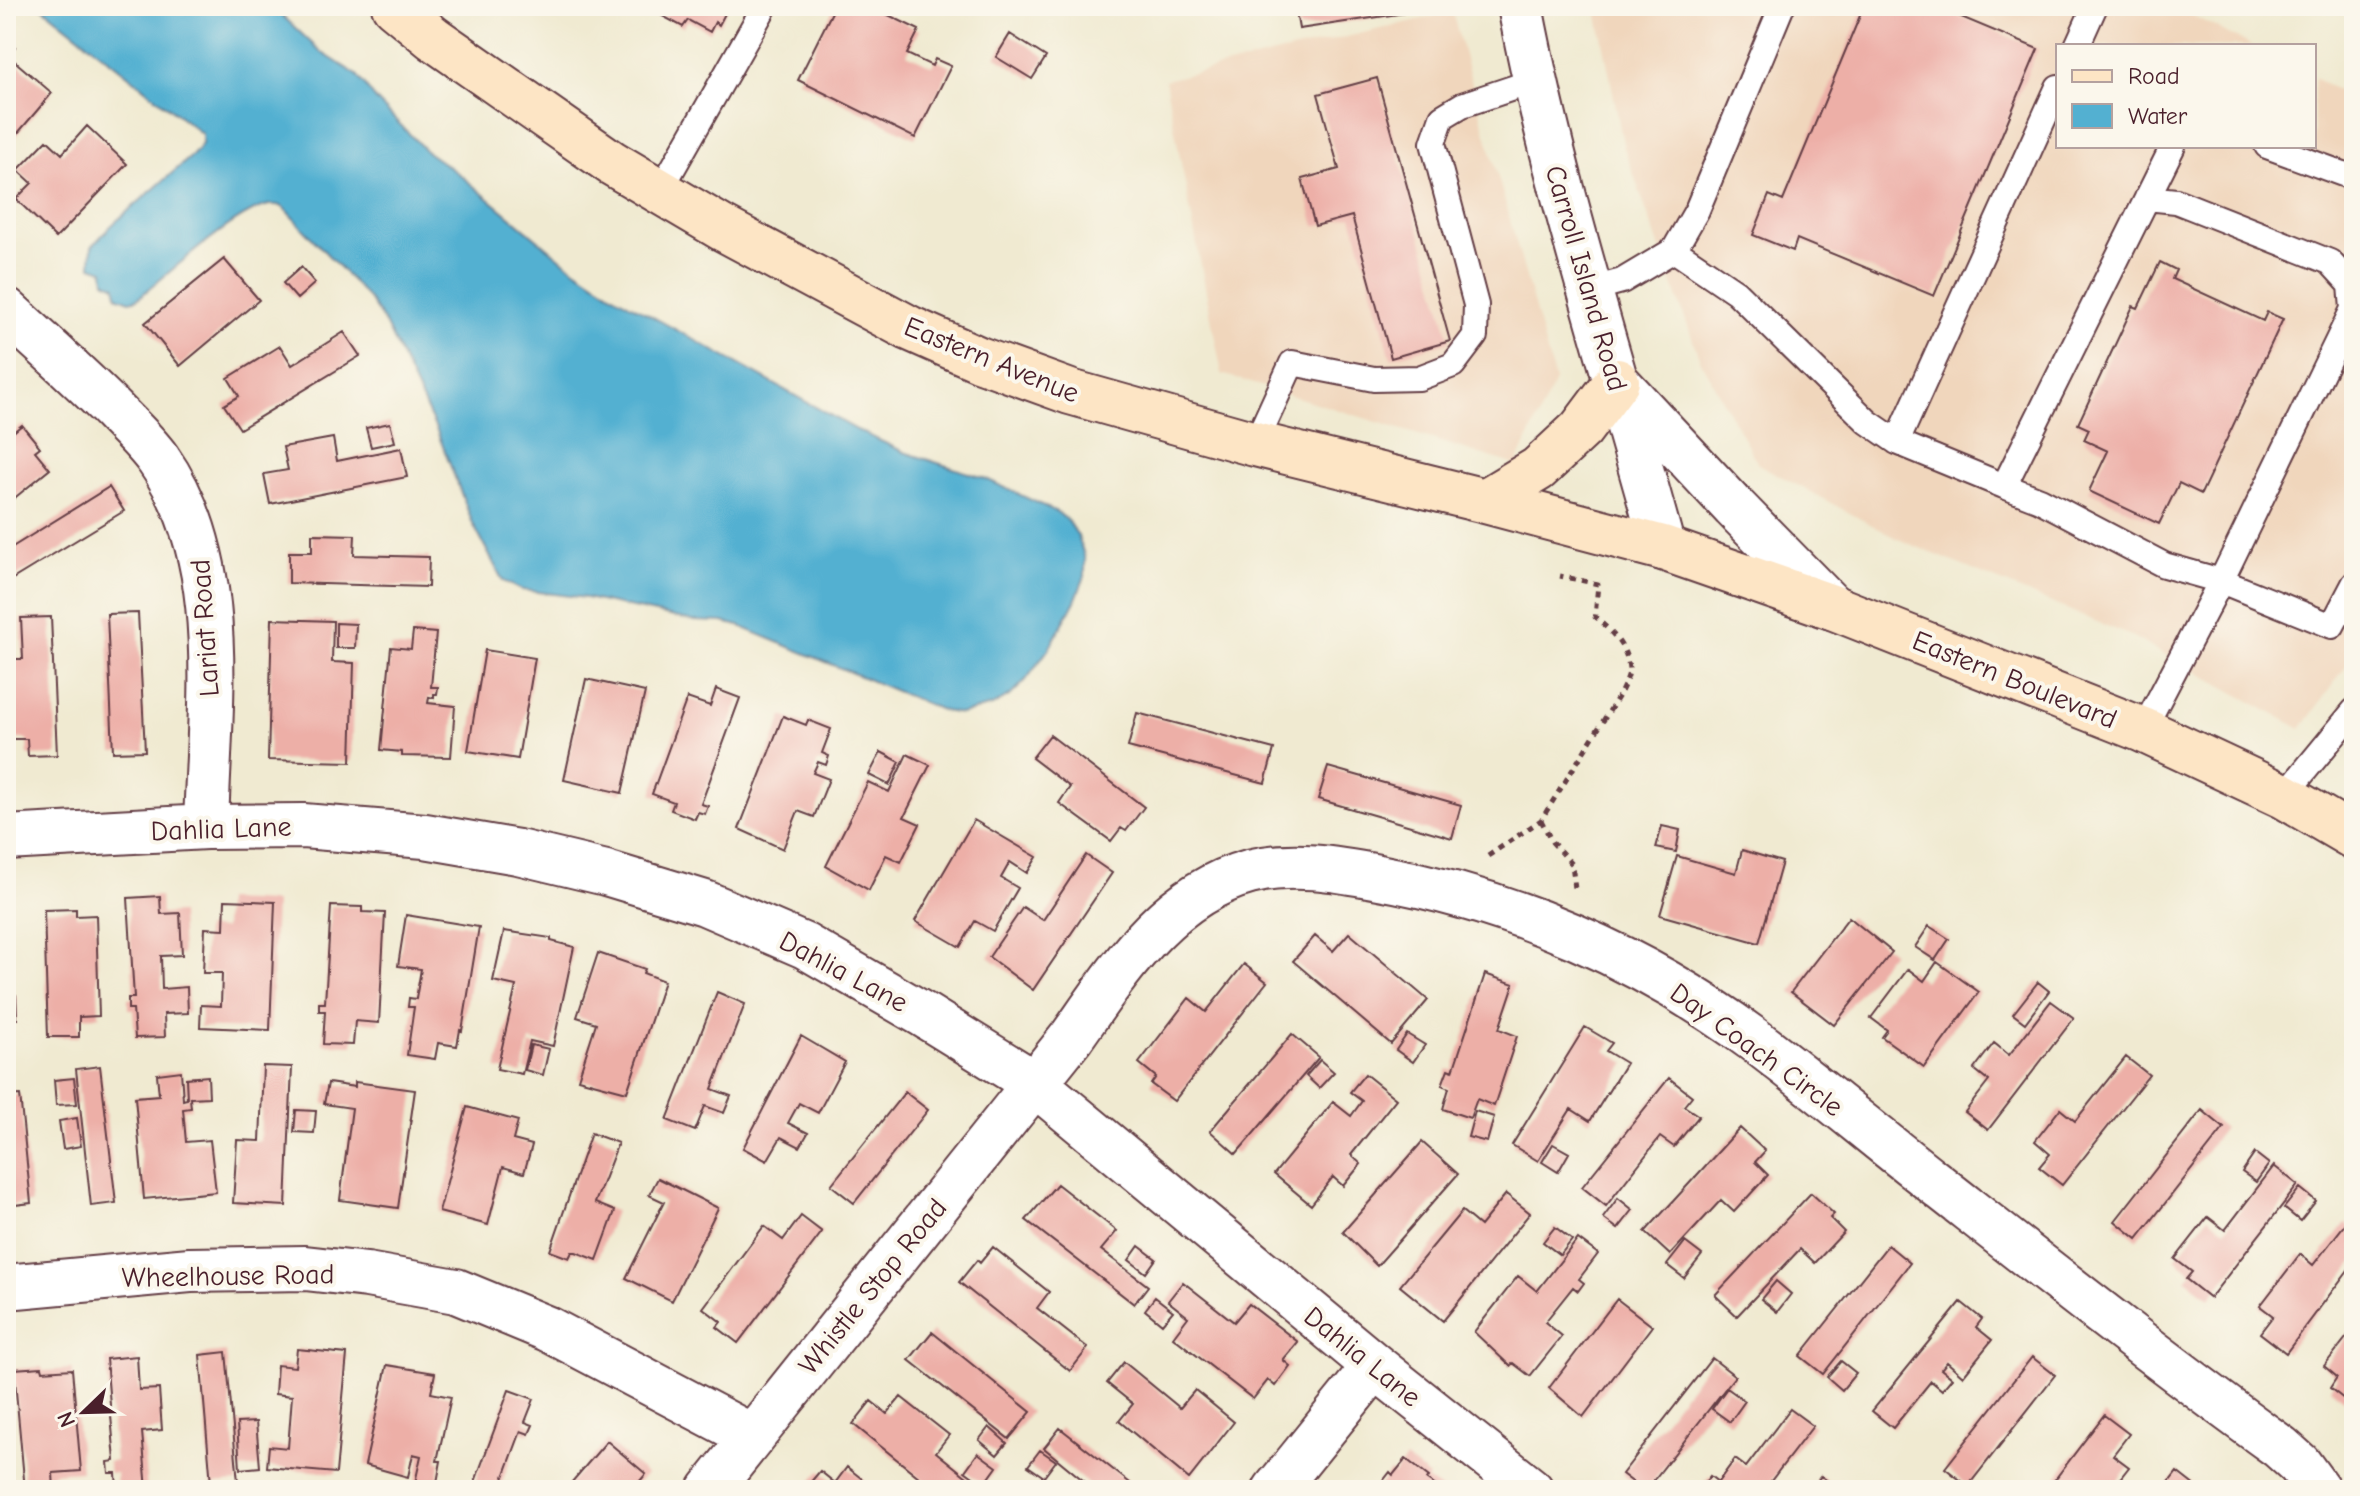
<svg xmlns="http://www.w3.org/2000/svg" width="2360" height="1496" font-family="'Comic Neue',sans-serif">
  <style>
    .built { fill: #f0d6bc }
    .water { fill: #53b0d1; stroke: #4e687e; stroke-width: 2 }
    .building { fill: #edafa7 }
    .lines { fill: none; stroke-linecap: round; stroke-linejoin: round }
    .service-casing { stroke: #633d44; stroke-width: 28 }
    .minor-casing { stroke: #633d44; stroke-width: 48 }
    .tertiary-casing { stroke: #633d44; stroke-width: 48 }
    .secondary-casing { stroke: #633d44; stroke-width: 48 }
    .path { stroke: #633d44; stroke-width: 5; stroke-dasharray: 6 6; stroke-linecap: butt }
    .service { stroke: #fff; stroke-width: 24 }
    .minor { stroke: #fff; stroke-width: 44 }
    .tertiary { stroke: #fff; stroke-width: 44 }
    .secondary { stroke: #fde5c5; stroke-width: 44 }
    .labels { text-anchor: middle; stroke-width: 8; stroke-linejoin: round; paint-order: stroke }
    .street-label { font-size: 28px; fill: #4a1f2b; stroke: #fbf7ec }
  </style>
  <rect width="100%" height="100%" fill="#fbf7ec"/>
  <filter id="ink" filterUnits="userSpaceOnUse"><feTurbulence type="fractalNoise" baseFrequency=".0125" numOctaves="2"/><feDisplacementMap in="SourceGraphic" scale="16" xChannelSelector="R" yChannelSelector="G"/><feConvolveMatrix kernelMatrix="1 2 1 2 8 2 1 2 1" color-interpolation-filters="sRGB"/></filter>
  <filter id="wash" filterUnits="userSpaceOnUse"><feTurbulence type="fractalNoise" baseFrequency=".006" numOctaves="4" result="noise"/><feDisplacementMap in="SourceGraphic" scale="32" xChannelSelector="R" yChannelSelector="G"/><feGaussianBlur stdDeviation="1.8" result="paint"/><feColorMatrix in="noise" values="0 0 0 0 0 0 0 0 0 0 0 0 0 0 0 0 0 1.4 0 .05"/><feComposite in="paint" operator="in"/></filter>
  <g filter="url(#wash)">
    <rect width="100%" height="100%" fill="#f0ead1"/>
    <!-- built -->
    <path class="built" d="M 1596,6 L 2174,6 L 2252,46 L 2058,46 L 2058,146 L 2314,146 L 2314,78 L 2354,99 L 2354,655 L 2301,729 L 2131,636 L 1898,539 L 1758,464 L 1700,360 L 1624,148 Z
      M 1452,12 L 1555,381 L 1516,465 L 1222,374 L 1165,80 Z"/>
    <!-- water -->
    <path class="water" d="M 41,6 L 272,6 L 321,52 L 357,75 L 376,100 L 427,152 L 459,174 L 565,262 L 617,297 L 857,430 L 904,452 L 984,478 L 1057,512 L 1068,521 L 1078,536 L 1085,559 L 1085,576 L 1075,601 L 1050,647 L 1026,680 L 1011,695 L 992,706 L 961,714 L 944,711 L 739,626 L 723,622 L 693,621 L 586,598 L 522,590 L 503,581 L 473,524 L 437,431 L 386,325 L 369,299 L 283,207 C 277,204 272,204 265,206 C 232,215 167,275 137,299 L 130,301 L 117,296 L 116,286 L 105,281 L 104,270 L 91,266 L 92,246 L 112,225 L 193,155 L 202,144 L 202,134 Z"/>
    <g id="blocks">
      <!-- building -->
      <path class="building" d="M 661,6 L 729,6 L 719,25 L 715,22 L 710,32 L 688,20 L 683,27 L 657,13 Z
        M 835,6 L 870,6 L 919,30 L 907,54 L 932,66 L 935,59 L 951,66 L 915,138 L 798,80 Z
        M 1295,6 L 1404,6 L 1405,13 L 1299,29 Z
        M 1864,6 L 1943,6 L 1942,9 L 2038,49 L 1934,296 L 1797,239 L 1793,251 L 1753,235 L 1769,195 L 1783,201 Z
        M 1010,34 L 1046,57 L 1032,79 L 996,57 Z
        M 6,40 L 15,47 L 6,59 Z
        M 11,58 L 52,93 L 6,147 L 6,63 Z
        M 1377,78 L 1450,341 L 1391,358 L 1352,216 L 1315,226 L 1302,179 L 1339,169 L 1318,94 Z
        M 87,126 L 127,164 L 56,238 L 16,199 L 32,183 L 18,170 L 47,140 L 62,154 Z
        M 224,259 L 259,300 L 180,366 L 145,323 Z
        M 2160,262 L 2176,270 L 2172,279 L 2263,321 L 2267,312 L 2283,319 L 2201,494 L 2179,483 L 2159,524 L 2089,491 L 2108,451 L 2084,440 L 2089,429 L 2078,424 L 2133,306 L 2138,308 Z
        M 301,267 L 315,283 L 297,299 L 283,283 Z
        M 344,332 L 360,356 L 240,429 L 224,405 L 239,396 L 228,378 L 280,346 L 292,365 Z
        M 390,423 L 395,442 L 371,447 L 366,428 Z
        M 22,425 L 40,447 L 35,451 L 50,469 L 6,505 L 6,438 Z
        M 333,438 L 337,461 L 401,448 L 407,477 L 270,504 L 264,474 L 288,470 L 283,447 Z
        M 109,487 L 124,511 L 6,583 L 6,551 Z
        M 312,534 L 355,535 L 354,555 L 429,557 L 428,587 L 289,583 L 289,552 L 312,552 Z
        M 138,613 L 145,751 L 113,752 L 107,614 Z
        M 51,617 L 57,755 L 28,756 L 27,739 L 6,739 L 6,659 L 23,659 L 21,618 Z
        M 272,619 L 333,621 L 332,662 L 354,663 L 351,762 L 268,760 Z
        M 336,623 L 356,624 L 355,648 L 336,648 Z
        M 413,631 L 436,633 L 431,687 L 438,687 L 437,694 L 434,694 L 434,698 L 429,697 L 428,703 L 455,706 L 451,757 L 402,756 L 402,752 L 381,750 L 391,647 L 411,649 Z
        M 485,650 L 535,658 L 518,759 L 468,751 Z
        M 586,679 L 645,692 L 622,793 L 564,780 Z
        M 716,689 L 740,698 L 701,804 L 708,806 L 705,814 L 698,812 L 695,819 L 671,810 L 674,802 L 652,794 L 687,698 L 710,706 Z
        M 1137,713 L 1274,749 L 1265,783 L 1128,747 Z
        M 783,716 L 806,725 L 808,720 L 831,729 L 822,753 L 829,756 L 826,765 L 818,762 L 813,773 L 829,779 L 814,817 L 798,811 L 783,849 L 739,829 Z
        M 1050,735 L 1144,807 L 1126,831 L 1121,828 L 1111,841 L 1059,803 L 1070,787 L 1032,758 Z
        M 881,752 L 900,762 L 889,785 L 869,775 Z
        M 907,754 L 930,765 L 904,817 L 920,824 L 901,862 L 886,855 L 869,890 L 826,866 L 868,782 L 889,792 Z
        M 1328,767 L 1461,805 L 1452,838 L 1318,799 Z
        M 974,820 L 1037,857 L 1027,873 L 1010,862 L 1001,878 L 1018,888 L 993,931 L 975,921 L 960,947 L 915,921 Z
        M 1662,826 L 1680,830 L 1676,852 L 1656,848 Z
        M 1742,850 L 1782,862 L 1759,943 L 1660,915 L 1677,856 L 1736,873 Z
        M 1086,855 L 1112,873 L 1033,990 L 989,957 L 1023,907 L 1043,920 Z
        M 160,896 L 161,914 L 180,913 L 182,955 L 161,956 L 162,989 L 187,987 L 188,1013 L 164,1014 L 165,1037 L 135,1038 L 133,1009 L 128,1009 L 128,998 L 134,998 L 128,898 Z
        M 225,900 L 275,902 L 270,1030 L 200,1027 L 201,1005 L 221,1006 L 222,973 L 203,973 L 205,928 L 224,929 Z
        M 331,906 L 362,907 L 362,912 L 385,913 L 379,1023 L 355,1021 L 353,1045 L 323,1044 L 325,1011 L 319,1011 L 319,1003 L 325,1003 Z
        M 76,909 L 76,916 L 96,915 L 99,1016 L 79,1017 L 79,1037 L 48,1037 L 44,910 Z
        M 406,915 L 479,927 L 462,1031 L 460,1030 L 457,1046 L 438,1043 L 435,1059 L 407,1055 L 414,1007 L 408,1007 L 409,998 L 416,999 L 421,969 L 398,966 Z
        M 1849,917 L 1892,952 L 1834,1025 L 1791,992 Z
        M 1929,926 L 1949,939 L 1935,960 L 1915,947 Z
        M 6,927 L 8,927 L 12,990 L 6,991 Z
        M 504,931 L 551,938 L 551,941 L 574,947 L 553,1046 L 530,1041 L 522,1074 L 497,1069 L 516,986 L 493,981 Z
        M 1349,933 L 1428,1000 L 1391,1044 L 1293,961 L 1315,936 L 1333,951 Z
        M 598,953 L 645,969 L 643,973 L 664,981 L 627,1092 L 578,1079 L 596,1023 L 577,1017 Z
        M 1937,962 L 1979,992 L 1924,1067 L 1882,1037 L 1887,1030 L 1871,1018 L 1908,969 L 1924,981 Z
        M 1244,964 L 1267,982 L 1174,1101 L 1151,1084 L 1156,1077 L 1139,1063 L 1189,998 L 1206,1012 Z
        M 1485,974 L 1514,984 L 1499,1029 L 1517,1036 L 1494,1106 L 1477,1099 L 1470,1118 L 1443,1109 L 1449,1088 L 1442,1085 L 1448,1069 L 1453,1071 Z
        M 2038,982 L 2049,991 L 2025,1023 L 2013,1014 Z
        M 717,992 L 745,1004 L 712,1089 L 731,1096 L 724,1113 L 705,1106 L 695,1131 L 667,1120 Z
        M 16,995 L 17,1019 L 6,1020 L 6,996 Z
        M 2051,1001 L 2074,1018 L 1988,1130 L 1965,1112 L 1989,1081 L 1974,1069 L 1994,1043 L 2009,1055 Z
        M 1585,1027 L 1612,1043 L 1606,1051 L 1626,1063 L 1590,1121 L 1571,1109 L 1538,1161 L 1512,1145 Z
        M 1292,1034 L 1319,1057 L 1236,1154 L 1210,1131 Z
        M 1407,1034 L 1425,1045 L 1413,1062 L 1396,1050 Z
        M 801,1036 L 845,1062 L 818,1113 L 799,1103 L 788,1123 L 808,1133 L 800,1147 L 781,1137 L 767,1161 L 743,1148 Z
        M 531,1045 L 549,1049 L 543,1075 L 525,1070 Z
        M 2126,1057 L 2149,1075 L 2062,1185 L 2039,1167 L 2050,1154 L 2035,1141 L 2060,1109 L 2075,1121 Z
        M 1320,1060 L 1334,1072 L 1319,1088 L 1306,1076 Z
        M 100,1066 L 116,1203 L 91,1206 L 76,1069 Z
        M 263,1066 L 292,1067 L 286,1206 L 233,1203 L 237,1140 L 260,1141 Z
        M 181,1071 L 183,1100 L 187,1099 L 186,1078 L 208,1076 L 209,1097 L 190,1098 L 191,1108 L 183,1109 L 186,1142 L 210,1140 L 216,1192 L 144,1199 L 135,1097 L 159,1095 L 157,1074 Z
        M 1365,1074 L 1396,1099 L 1351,1155 L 1361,1164 L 1343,1186 L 1333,1177 L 1311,1205 L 1274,1174 L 1333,1102 L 1351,1116 L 1362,1101 L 1350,1092 Z
        M 74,1078 L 77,1104 L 56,1105 L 54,1080 Z
        M 1669,1078 L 1692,1096 L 1684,1106 L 1699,1116 L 1674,1147 L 1660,1137 L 1606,1206 L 1582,1187 Z
        M 355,1082 L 415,1090 L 398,1208 L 340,1200 L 352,1108 L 324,1104 L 328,1083 L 355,1087 Z
        M 905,1092 L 928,1110 L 854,1203 L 831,1185 Z
        M 20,1095 L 31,1203 L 6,1206 L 6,1096 Z
        M 467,1107 L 518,1121 L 513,1140 L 532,1145 L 524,1173 L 503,1167 L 488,1225 L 439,1212 Z
        M 296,1110 L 316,1111 L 314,1133 L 294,1132 Z
        M 2202,1110 L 2224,1128 L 2137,1239 L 2115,1221 Z
        M 1475,1111 L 1494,1117 L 1487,1142 L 1468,1137 Z
        M 77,1118 L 81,1146 L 63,1149 L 59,1121 Z
        M 1740,1128 L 1765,1151 L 1755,1162 L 1768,1175 L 1734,1212 L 1721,1200 L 1670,1255 L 1645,1232 Z
        M 591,1133 L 618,1143 L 595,1203 L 615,1211 L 597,1260 L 576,1252 L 572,1252 L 569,1258 L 550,1251 Z
        M 1422,1142 L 1458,1174 L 1377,1266 L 1343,1232 Z
        M 1553,1144 L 1569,1153 L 1558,1172 L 1542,1162 Z
        M 2255,1153 L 2269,1164 L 2256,1182 L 2242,1172 Z
        M 2274,1166 L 2298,1185 L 2210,1298 L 2186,1279 L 2192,1272 L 2175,1259 L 2208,1217 L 2225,1230 Z
        M 658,1178 L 718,1208 L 672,1301 L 626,1278 L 664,1202 L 649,1195 Z
        M 1057,1184 L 1117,1231 L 1101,1250 L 1148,1286 L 1134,1304 L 1026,1220 Z
        M 2300,1188 L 2316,1201 L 2300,1221 L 2284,1208 Z
        M 1811,1193 L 1834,1214 L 1830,1218 L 1844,1232 L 1815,1263 L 1800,1249 L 1737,1316 L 1715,1295 Z
        M 1506,1194 L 1530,1213 L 1443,1321 L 1400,1286 L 1462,1211 L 1480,1226 Z
        M 1618,1198 L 1633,1210 L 1618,1229 L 1603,1218 Z
        M 801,1216 L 822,1232 L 738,1343 L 717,1327 L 721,1322 L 703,1308 L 764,1226 L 783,1240 Z
        M 2346,1223 L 2354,1230 L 2354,1262 L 2286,1353 L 2260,1333 L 2273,1316 L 2260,1306 L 2300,1254 L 2313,1265 Z
        M 1555,1227 L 1572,1240 L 1560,1255 L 1543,1242 Z
        M 1578,1239 L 1598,1254 L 1579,1279 L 1584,1283 L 1578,1291 L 1573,1287 L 1545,1322 L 1562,1336 L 1530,1376 L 1513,1363 L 1510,1366 L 1474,1332 L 1518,1276 L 1537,1291 Z
        M 1685,1242 L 1702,1255 L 1684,1278 L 1667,1265 Z
        M 1888,1245 L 1910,1263 L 1823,1374 L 1800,1356 Z
        M 1139,1246 L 1156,1259 L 1146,1273 L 1129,1260 Z
        M 993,1247 L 1049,1292 L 1037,1308 L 1088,1348 L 1070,1371 L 959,1282 L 977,1260 L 980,1263 Z
        M 1776,1281 L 1791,1294 L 1777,1312 L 1761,1299 Z
        M 1183,1282 L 1234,1322 L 1249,1304 L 1298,1342 L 1283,1360 L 1290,1366 L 1275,1386 L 1268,1380 L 1253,1399 L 1173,1337 L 1188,1317 L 1168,1301 Z
        M 1155,1297 L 1173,1311 L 1162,1324 L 1145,1310 Z
        M 1617,1299 L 1652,1326 L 1583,1417 L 1549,1388 Z
        M 1961,1302 L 1982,1319 L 1976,1327 L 1992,1340 L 1963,1376 L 1947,1362 L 1941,1369 L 1952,1378 L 1942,1390 L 1931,1381 L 1893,1428 L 1872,1411 Z
        M 2354,1328 L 2354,1407 L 2330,1388 L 2337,1377 L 2324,1366 Z
        M 932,1332 L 1031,1412 L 1009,1439 L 909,1360 Z
        M 297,1349 L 347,1354 L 336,1473 L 267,1467 L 269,1446 L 288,1448 L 292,1396 L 275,1394 L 277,1365 L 295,1367 Z
        M 226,1352 L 238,1482 L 211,1484 L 200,1355 Z
        M 137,1356 L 139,1390 L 159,1389 L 162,1430 L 142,1432 L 147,1490 L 117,1490 L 116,1473 L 109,1473 L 108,1462 L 115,1461 L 106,1359 Z
        M 2032,1357 L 2055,1375 L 1968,1486 L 1945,1468 Z
        M 1712,1358 L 1735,1376 L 1646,1490 L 1643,1490 L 1622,1474 Z
        M 1841,1361 L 1856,1373 L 1842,1390 L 1827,1377 Z
        M 1124,1362 L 1180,1408 L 1195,1390 L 1234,1422 L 1189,1479 L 1119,1421 L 1133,1404 L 1107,1383 Z
        M 387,1365 L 435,1373 L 431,1393 L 451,1397 L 437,1461 L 441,1461 L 436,1488 L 415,1483 L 421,1456 L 413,1454 L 408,1477 L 365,1465 Z
        M 42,1367 L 43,1371 L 72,1369 L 81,1471 L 53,1473 L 54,1490 L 25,1490 L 14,1369 Z
        M 1727,1388 L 1745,1401 L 1730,1422 L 1712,1409 Z
        M 509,1390 L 534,1399 L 525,1422 L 533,1425 L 529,1434 L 521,1431 L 499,1490 L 472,1490 Z
        M 901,1397 L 949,1435 L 936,1452 L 983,1490 L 935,1490 L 853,1424 L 871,1401 L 887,1414 Z
        M 1790,1409 L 1813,1426 L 1764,1490 L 1699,1490 L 1710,1476 L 1718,1482 L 1735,1459 L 1746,1467 Z
        M 2104,1415 L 2129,1434 L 2113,1455 L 2129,1467 L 2111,1490 L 2047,1490 Z
        M 256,1422 L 260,1467 L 240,1469 L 237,1423 Z
        M 989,1427 L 1007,1443 L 997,1455 L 979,1440 Z
        M 1060,1428 L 1139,1490 L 1095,1490 L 1044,1448 Z
        M 607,1441 L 646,1474 L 632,1490 L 565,1490 Z
        M 1040,1450 L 1056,1461 L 1044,1477 L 1028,1466 Z
        M 978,1453 L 997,1467 L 984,1485 L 965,1471 Z
        M 1406,1459 L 1429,1477 L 1427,1480 L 1442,1490 L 1376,1490 L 1390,1472 L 1393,1475 Z
        M 847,1467 L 876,1490 L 804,1490 L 820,1471 L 835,1483 Z
        M 2177,1472 L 2200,1490 L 2163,1490 Z
        M 1821,1476 L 1840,1490 L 1810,1490 Z
        M 506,1482 L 527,1490 L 503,1490 Z"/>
    </g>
  </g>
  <g filter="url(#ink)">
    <use href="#blocks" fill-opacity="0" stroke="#633d44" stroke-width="2"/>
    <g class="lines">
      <!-- service casing -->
      <g class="service-casing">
        <path id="service" d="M 2077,46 L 2095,6
          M 2267,146 L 2354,178
          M 660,191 L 765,6
          M 2147,198 L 2176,201 L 2330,262 L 2351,285 L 2353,309 L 2221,581 L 2164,565 L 2040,500 L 2004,486 L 2173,146
          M 1674,250 L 1736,292 L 1868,422 L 1897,442 L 2004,486
          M 1589,290 L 1622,281 L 1674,250 L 1697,210 L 1782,6
          M 1897,442 L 2058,87
          M 1255,444 L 1292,363 L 1374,379 L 1419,378 L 1453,365 L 1475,336 L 1476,305 L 1433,143 L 1442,117 L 1462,105 L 1534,81
          M 2143,730 L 2221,581 L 2332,626 L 2354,584
          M 2284,796 L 2354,711"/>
      </g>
      <!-- minor casing -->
      <g class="minor-casing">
        <path id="minor" d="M 6,310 C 42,343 78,375 113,410 C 128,426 145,441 158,459 C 231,562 209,708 206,827
          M 6,838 L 206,827 L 303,826 L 425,836 L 518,852 L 606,873 L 705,903 L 805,946 L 924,1015 L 1034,1083 L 1375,1366 L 1531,1490
          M 6,1287 L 190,1270 L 305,1268 L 367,1275 L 456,1291 L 548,1329 L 751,1436
          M 710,1490 L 1071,1038 C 1118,972 1165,895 1249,872 C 1292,861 1337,869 1379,877 C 1513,901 1643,958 1753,1039 C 1813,1084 1871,1133 1931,1180 C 2046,1270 2161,1361 2280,1447 L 2299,1464 L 2318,1490
          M 1275,1490 L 1375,1366"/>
      </g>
      <!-- tertiary casing -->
      <g class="tertiary-casing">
        <path id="tertiary" d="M 1520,6 C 1555,190 1614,367 1663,548
          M 1621,386 L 1734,507 L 1832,607"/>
      </g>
      <!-- secondary casing -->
      <g class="secondary-casing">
        <path id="secondary" d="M 394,6 L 433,38 L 612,163 L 722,228 L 909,328 L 979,359 L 1070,392 L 1255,444 L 1485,501 L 1663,548 L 1832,607 L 2143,730 L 2284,796 L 2354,837
          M 1485,501 L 1538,469 L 1581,429 L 1617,381"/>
      </g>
      <!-- path -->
      <path class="path" d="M 1541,820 L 1552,842 L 1572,864 L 1575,889
        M 1488,856 L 1541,820 L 1620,694 C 1623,687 1629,677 1629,670 C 1628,647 1611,631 1595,617 L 1598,584 L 1560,576"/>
      <!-- service -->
      <use href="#service" class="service"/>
      <!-- minor -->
      <use href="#minor" class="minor"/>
      <!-- tertiary -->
      <use href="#tertiary" class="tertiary"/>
      <!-- secondary -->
      <use href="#secondary" class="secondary"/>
    </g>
  </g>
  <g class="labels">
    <!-- street labels -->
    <g class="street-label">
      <text transform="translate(1587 278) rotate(74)" y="10">Carroll Island Road</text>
      <text transform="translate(992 359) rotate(22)" y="10">Eastern Avenue</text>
      <text transform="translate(204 628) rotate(-94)" y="10">Lariat Road</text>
      <text transform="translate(2015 679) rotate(22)" y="10">Eastern Boulevard</text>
      <text transform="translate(221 828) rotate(-2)" y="10">Dahlia Lane</text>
      <text transform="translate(844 971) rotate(28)" y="10">Dahlia Lane</text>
      <text transform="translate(1757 1049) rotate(36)" y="10">Day Coach Circle</text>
      <text transform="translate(228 1275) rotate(-1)" y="10">Wheelhouse Road</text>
      <text transform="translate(872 1286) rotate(-51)" y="10">Whistle Stop Road</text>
      <text transform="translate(1363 1356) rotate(39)" y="10">Dahlia Lane</text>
    </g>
  </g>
  <!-- margin -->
  <rect width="2360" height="1496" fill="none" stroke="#fbf7ec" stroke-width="32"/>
  <!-- legend -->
  <rect x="2056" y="44" width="260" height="104" fill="#fbf7ec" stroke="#b4a19f" stroke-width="2"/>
  <rect x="2072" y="70" width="40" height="12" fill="#fde5c5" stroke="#b4a19f" stroke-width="2"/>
  <text x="2128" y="84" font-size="24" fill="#4a1f2b">Road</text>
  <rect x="2072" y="104" width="40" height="24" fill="#53b0d1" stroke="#b4a19f" stroke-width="2"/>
  <text x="2128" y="124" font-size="24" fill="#4a1f2b">Water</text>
  <!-- north arrow -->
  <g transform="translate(84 1412) rotate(247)" stroke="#fbf7ec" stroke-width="6" paint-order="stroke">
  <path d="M0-6L14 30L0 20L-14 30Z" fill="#4a1f2b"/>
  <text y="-12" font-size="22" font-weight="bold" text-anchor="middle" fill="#4a1f2b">N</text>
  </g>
</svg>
